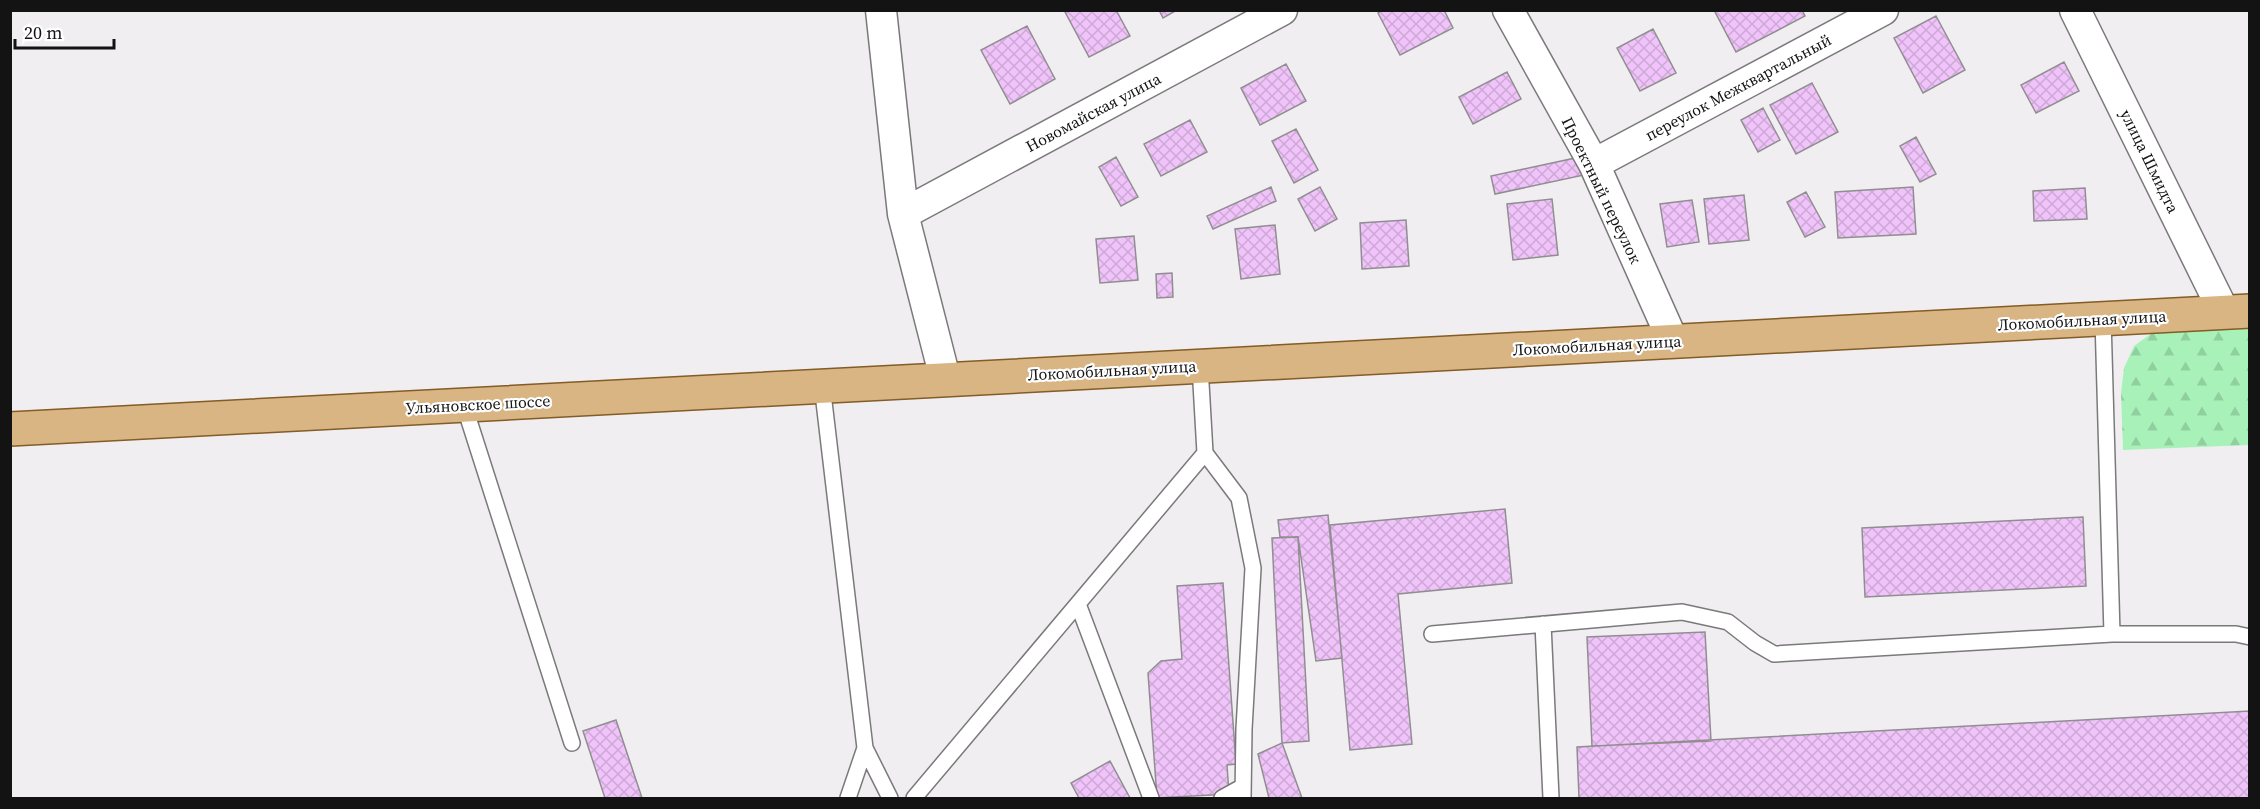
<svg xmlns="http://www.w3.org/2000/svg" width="2260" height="809" font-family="'Source Serif 4',serif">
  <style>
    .forest { fill: url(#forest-firs) }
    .building { fill: url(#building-cross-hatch); stroke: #908e91; stroke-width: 1.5 }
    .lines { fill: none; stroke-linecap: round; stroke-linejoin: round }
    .lane-casing { stroke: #7b797b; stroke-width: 18 }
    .street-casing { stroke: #7b797b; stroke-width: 33 }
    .primary-casing { stroke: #835c26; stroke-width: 36 }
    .lane { stroke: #fff; stroke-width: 15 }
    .street { stroke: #fff; stroke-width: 30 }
    .primary { stroke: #d9b583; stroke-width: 33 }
    .labels { text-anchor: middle; stroke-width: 4.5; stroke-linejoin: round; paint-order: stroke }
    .street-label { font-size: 16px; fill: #131313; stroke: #fff }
  </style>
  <defs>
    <pattern id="forest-firs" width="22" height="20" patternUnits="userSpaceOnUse" patternTransform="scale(1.5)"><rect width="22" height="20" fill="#a8f2ba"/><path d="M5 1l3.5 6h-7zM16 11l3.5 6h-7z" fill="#90cf9f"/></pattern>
    <pattern id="building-cross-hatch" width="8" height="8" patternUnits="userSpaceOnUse" patternTransform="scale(1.5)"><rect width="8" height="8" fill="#f0c4fa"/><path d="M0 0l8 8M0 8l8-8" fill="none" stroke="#cda8d5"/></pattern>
  </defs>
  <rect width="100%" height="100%" fill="#f0eef1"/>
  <!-- forest -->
  <path class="forest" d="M 2249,327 L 2249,445 L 2123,450 L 2121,393 L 2124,368 L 2134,346 L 2152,333 Z"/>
  <!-- building -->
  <path class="building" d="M 1064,10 L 1116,10 L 1130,36 L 1089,57 Z
    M 1159,10 L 1177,10 L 1163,18 Z
    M 1382,10 L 1444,10 L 1453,28 L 1400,55 L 1378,13 Z
    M 1714,10 L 1802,10 L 1805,16 L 1736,52 Z
    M 1936,16 L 1965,70 L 1923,93 L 1894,38 Z
    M 1027,26 L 1055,79 L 1010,104 L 981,50 Z
    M 1653,29 L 1676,73 L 1640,91 L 1617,48 Z
    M 2064,62 L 2079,91 L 2036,113 L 2021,85 Z
    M 1286,64 L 1306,101 L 1260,125 L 1241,88 Z
    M 1507,72 L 1521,99 L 1473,124 L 1459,97 Z
    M 1812,83 L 1838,132 L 1796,154 L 1770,105 Z
    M 1763,108 L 1780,140 L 1758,152 L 1741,120 Z
    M 1190,120 L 1207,152 L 1161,176 L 1144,144 Z
    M 1296,129 L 1318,170 L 1294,183 L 1272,141 Z
    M 1916,137 L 1936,174 L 1920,182 L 1900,146 Z
    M 1116,157 L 1138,197 L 1121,206 L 1099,167 Z
    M 1580,157 L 1584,175 L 1495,194 L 1491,176 Z
    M 1271,187 L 1276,201 L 1213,229 L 1207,216 Z
    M 1320,187 L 1337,219 L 1315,231 L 1298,199 Z
    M 1913,187 L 1916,234 L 1838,238 L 1835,192 Z
    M 2085,188 L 2087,219 L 2034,221 L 2033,191 Z
    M 1806,192 L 1825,227 L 1805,237 L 1787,202 Z
    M 1744,195 L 1749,240 L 1709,244 L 1704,199 Z
    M 1552,199 L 1558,255 L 1513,260 L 1507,204 Z
    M 1692,200 L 1699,242 L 1667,247 L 1660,204 Z
    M 1406,220 L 1409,266 L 1362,269 L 1360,223 Z
    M 1275,225 L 1280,274 L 1241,279 L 1235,229 Z
    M 1134,236 L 1138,280 L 1100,283 L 1096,239 Z
    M 1172,273 L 1173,297 L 1157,298 L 1156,274 Z
    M 1505,509 L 1512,583 L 1398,594 L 1412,744 L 1350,750 L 1330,525 Z
    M 1328,515 L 1342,658 L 1316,661 L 1298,537 L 1280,537 L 1278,520 Z
    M 2083,517 L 2086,586 L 1865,597 L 1862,528 Z
    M 1298,537 L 1309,741 L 1282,743 L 1272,538 Z
    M 1223,583 L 1236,764 L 1227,765 L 1229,794 L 1157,798 L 1148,673 L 1161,661 L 1182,659 L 1177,586 Z
    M 1705,632 L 1711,741 L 1592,746 L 1587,637 Z
    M 2250,711 L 2250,798 L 1579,798 L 1577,747 Z
    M 616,720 L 642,798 L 605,798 L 583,731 Z
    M 1282,743 L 1302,798 L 1269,798 L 1258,754 Z
    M 1110,761 L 1130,798 L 1079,798 L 1071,783 Z"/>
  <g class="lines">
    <!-- lane casing -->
    <g class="lane-casing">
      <path id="lane" d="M 2103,319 L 2112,634
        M 1200,366 L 1205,453 L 1239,498 L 1253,568 L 1244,729 L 1243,798
        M 822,385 L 865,748 L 848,798
        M 464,405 L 572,743
        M 1078,604 L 1151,798
        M 1543,624 L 1551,798
        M 1432,634 L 1682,612 L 1728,622 L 1755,643 L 1774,654 L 2112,634 L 2236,634 L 2250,637
        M 865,748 L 890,798
        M 914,798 L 1205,453
        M 1222,798 L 1242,787"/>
    </g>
    <!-- street casing -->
    <g class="street-casing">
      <path id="street" d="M 881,10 L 903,214 L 945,378
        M 1508,10 L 1594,164 L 1673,341
        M 2075,10 L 2224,312
        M 1594,164 L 1883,10
        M 903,214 L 1282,10"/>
    </g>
    <!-- primary casing -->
    <g class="primary-casing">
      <path id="primary" d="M 10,429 L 2250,311"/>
    </g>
    <!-- lane -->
    <use href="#lane" class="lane"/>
    <!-- street -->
    <use href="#street" class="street"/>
    <!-- primary -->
    <use href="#primary" class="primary"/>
  </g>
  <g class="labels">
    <!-- street labels -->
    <g class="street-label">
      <text transform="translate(1738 87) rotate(-28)" y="6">переулок Межквартальный</text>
      <text transform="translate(1093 112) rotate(-28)" y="6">Новомайская улица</text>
      <text transform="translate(2150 161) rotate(64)" y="6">улица Шмидта</text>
      <text transform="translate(1602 190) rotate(64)" y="6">Проектный переулок</text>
      <text transform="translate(2082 320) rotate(-3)" y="6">Локомобильная улица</text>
      <text transform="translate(1597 345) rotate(-3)" y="6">Локомобильная улица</text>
      <text transform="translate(1112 370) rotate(-3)" y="6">Локомобильная улица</text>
      <text transform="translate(478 404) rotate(-3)" y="6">Ульяновское шоссе</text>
    </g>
  </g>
  <!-- border -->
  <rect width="2260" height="809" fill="none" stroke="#131313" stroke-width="24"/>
  <!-- scale -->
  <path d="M15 39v9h99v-9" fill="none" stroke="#131313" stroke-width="3"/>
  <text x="24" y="39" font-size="18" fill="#131313" stroke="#ffffff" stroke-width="4.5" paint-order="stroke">20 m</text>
</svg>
